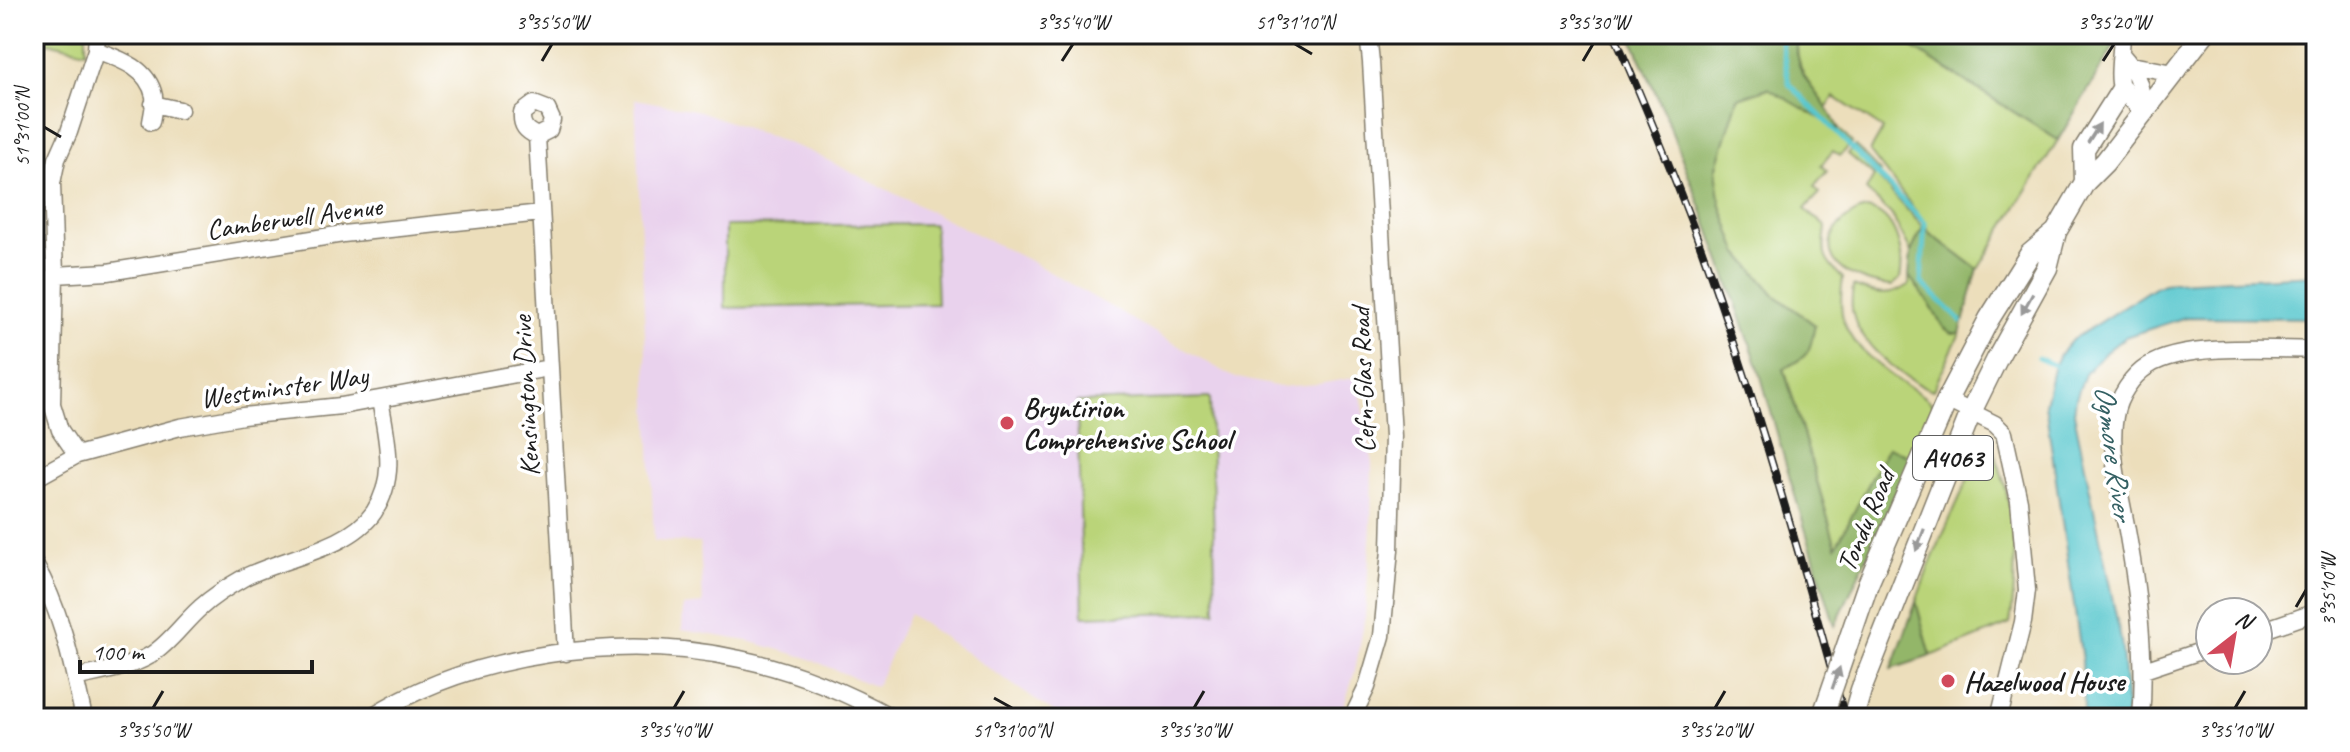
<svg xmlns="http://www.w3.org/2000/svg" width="2350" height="752" font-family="Caveat,sans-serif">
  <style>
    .built { fill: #e9d2ed }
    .green { fill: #bad479; stroke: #6b784a; stroke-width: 2 }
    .forest { fill: #93b669; stroke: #586942; stroke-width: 2 }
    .water { fill: #59c7ce; stroke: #3a7275; stroke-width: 2 }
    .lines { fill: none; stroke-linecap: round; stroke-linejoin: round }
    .stream { stroke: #59c7ce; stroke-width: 5 }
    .minor-casing { stroke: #847d6c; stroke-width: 19 }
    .major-casing { stroke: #847d6c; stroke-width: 23 }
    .minor { stroke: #fff; stroke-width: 16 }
    .major { stroke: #fff; stroke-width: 20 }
    .rail-casing { stroke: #1c1c1c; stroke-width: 8 }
    .rail { stroke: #fff; stroke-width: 5; stroke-dasharray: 15; stroke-linecap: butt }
    .major-bridge-casing { stroke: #847d6c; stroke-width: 23; stroke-linecap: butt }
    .major-bridge { stroke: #fff; stroke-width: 20 }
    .oneway { fill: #999 }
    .ticks { fill: none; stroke: #1c1c1c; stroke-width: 3 }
    .poi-dot { fill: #d1495b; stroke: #fff; stroke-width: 3 }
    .labels { text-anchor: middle; stroke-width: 7; stroke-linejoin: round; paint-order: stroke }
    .shield { fill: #fff; stroke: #606060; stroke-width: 2 }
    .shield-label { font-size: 26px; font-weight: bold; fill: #1c1c1c }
    .street-label { font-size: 28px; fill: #1c1c1c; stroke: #fff }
    .poi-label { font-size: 28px; font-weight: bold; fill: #1c1c1c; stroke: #fff; text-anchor: start }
    .water-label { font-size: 30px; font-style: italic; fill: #346063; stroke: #fff }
    .neatline { fill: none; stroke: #1c1c1c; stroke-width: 3 }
    .ticks-label { font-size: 20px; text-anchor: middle; fill: #1c1c1c }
  </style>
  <rect width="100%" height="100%" fill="#fff"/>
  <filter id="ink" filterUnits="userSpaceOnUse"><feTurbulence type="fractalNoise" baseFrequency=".0125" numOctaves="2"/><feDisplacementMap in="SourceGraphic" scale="16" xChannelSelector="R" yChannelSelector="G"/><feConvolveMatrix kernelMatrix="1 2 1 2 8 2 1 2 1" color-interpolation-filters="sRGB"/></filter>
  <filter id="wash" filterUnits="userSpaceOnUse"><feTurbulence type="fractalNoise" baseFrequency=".006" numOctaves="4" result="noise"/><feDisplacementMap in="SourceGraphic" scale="32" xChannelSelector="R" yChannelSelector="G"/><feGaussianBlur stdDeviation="1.8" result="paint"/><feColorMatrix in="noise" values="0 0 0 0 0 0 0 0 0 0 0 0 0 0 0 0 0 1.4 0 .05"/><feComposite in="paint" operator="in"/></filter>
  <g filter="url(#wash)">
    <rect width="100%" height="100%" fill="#ecdebb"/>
    <!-- built -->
    <path class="built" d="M 635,99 L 700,111 L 811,152 L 1032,262 L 1233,377 L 1280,387 L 1319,384 L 1358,377 L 1372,459 L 1371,527 L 1365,617 L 1355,671 L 1340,718 L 1062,718 L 909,614 L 876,687 L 805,657 L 748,641 L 682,630 L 683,606 L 703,604 L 700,543 L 654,541 Z"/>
    <!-- green -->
    <path class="green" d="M 34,34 L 86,34 L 86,51 L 34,39 Z
      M 1798,34 L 1891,34 L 2058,140 L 1978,269 L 1929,233 L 1925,223 L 1870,152 L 1883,129 L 1834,97 L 1827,108 C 1808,85 1793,65 1798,34 Z
      M 1769,88 L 1840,130 L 1852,143 L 1840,156 L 1833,151 L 1821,165 L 1827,171 L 1814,187 L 1820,193 L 1805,209 L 1826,227 C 1823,253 1821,259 1843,278 C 1841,292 1839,314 1846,327 C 1856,349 1880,367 1899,381 C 1911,389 1924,394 1934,406 L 1913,457 L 1888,448 L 1836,547 L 1784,368 L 1815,325 L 1776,296 L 1738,252 L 1721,206 L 1716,170 L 1738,98 Z
      M 1855,146 L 1880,172 L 1879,179 L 1923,227 L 1911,252 L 1891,214 L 1866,190 L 1874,176 L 1848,154 Z
      M 1866,209 C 1896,213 1905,254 1900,279 L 1892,286 C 1874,285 1845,276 1835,261 C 1820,238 1845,214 1866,209 Z
      M 934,224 L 937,304 L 725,308 L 725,226 Z
      M 1909,276 L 1929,303 L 1943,327 L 1952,333 L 1960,333 L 1933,390 C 1905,381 1862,346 1854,318 C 1850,307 1852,297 1853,286 C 1875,294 1888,299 1909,285 Z
      M 1210,398 L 1216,612 L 1083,616 L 1077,402 Z
      M 1983,445 L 1993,449 C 2015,503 2019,566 2010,624 L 1931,656 L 1916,602 L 1929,566 Z"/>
    <!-- forest -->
    <path class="forest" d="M 1630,34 L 1798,34 C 1792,70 1808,81 1827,108 C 1832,115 1835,123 1840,130 L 1768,88 L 1738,98 L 1716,170 L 1721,206 L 1738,252 L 1776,296 L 1815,325 C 1809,354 1810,355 1784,369 L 1836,546 L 1888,447 L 1913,457 L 1835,626 L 1792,486 L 1758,366 L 1710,231 L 1664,112 Z
      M 1891,34 L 2115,34 L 2116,43 L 2058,140 Z
      M 1925,223 L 1929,233 L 1978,269 L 1960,333 L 1952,333 L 1943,327 L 1929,303 L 1909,276 L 1911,252 Z
      M 1916,602 L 1931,656 L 1892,669 Z"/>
    <!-- water -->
    <path class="water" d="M 2316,275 L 2316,318 L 2186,317 L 2125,337 L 2102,355 L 2085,374 L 2076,398 L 2074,413 L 2121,640 L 2127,706 L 2125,718 L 2082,718 L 2084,707 L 2082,660 L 2045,404 L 2053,369 L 2060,354 L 2072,340 L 2156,286 L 2173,282 Z"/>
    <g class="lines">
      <!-- stream -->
      <path class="stream" d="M 1780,34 L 1789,84 L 1925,223 L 1921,282 L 1961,321
        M 2038,358 L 2058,367"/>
    </g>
  </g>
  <g filter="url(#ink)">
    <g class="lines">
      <!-- minor casing -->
      <g class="minor-casing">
        <path id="minor" d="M 2122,34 C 2122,48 2117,77 2121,87 C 2125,96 2137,105 2144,112
          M 96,50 C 120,59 148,68 154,96 C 155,104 152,115 151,122
          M 2122,55 C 2138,72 2142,90 2144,112
          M 2131,65 L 2174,73
          M 153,104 L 180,110
          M 537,136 L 549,130 L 552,120 L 547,109 L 534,104 L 522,113 C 521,126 526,131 537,136 L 566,653
          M 55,275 L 108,272 L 343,234 L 541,213
          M 1947,400 L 1995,424 L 2004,433 L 2019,501 L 2027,590 L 2023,622 L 1999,718
          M 77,455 L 60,430 L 52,404 L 55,275 L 52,183 L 57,159 L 69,132 L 96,50 L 97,34
          M 34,479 L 77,455 L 180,427 L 243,416 L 341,406 L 549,368
          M 34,563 C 62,611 72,664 84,718
          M 2258,632 L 2316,612
          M 2144,670 L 2210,648
          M 75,678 C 100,672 129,668 151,655 C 170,643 183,623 200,608 C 213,596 229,586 245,577 C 285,557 349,549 374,512 C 398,475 386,438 380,399
          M 369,718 C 471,652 623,633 740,659 C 793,670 846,692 893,718
          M 1352,718 L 1367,687 L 1382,636 L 1390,550 L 1393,436 L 1371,62 L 1368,34
          M 2141,718 C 2146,660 2139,599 2129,542 C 2123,503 2108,454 2115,416 C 2118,397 2132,376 2148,366 C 2182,343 2275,349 2316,350"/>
      </g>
      <!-- major casing -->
      <g class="major-casing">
        <path id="major" d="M 2085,182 L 2084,149 L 2122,89
          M 1850,637 L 1868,584 L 1947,400 L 1989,319 L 2030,254 L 2056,232
          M 1853,718 L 1861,690 L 1971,412 L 1998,357 L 2047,268 L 2056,232 L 2085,182 L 2105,162 L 2204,34"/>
      </g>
      <!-- minor -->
      <use href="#minor" class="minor"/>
      <!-- major -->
      <use href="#major" class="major"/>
      <!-- rail casing -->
      <g class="rail-casing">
        <path id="rail" d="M 1614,34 C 1645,105 1674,175 1701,248 C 1757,402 1801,560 1845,718"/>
      </g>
      <!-- rail -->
      <use href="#rail" class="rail"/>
      <!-- major-bridge casing -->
      <g class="major-bridge-casing">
        <path id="major-bridge" d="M 1822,718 L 1850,637"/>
      </g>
      <!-- major-bridge -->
      <use href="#major-bridge" class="major-bridge"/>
    </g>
    <!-- one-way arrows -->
    <defs><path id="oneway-solid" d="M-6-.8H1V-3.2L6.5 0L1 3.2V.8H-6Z" transform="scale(2)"/></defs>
    <g class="oneway">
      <use href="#oneway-solid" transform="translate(2094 133) rotate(-58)"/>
      <use href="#oneway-solid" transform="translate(2027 304) rotate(119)"/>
      <use href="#oneway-solid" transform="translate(1920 540) rotate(111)"/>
      <use href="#oneway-solid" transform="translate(1836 678) rotate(-71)"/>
    </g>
  </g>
  <!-- ticks -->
  <path class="ticks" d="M 1295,44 L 1312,54M 542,61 L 552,44M 1062,61 L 1073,44M 1583,61 L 1593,44M 2103,61 L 2114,44M 44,127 L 61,137M 2296,607 L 2306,590M 994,698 L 1012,708M 153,708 L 163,691M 674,708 L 684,691M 1194,708 L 1204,691M 1715,708 L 1725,691M 2235,708 L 2245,691"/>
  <!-- markers -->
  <g class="poi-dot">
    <circle cx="1007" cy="423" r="8"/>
    <circle cx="1948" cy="681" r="8"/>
  </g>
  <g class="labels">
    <!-- shield labels -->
    <rect class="shield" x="1913" y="436" width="80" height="44" rx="6"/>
    <g class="shield-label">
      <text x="1953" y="467">A4063</text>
    </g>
    <!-- street labels -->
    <g class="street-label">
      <text transform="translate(294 217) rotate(-8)" y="10">Camberwell Avenue</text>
      <text transform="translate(1362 380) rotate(-92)" y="10">Cefn-Glas Road</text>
      <text transform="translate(284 386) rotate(-8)" y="10">Westminster Way</text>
      <text transform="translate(525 396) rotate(-93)" y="10">Kensington Drive</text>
      <text transform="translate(1865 520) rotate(-67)" y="10">Tondu Road</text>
    </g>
    <!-- poi labels -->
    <g class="poi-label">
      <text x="1023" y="417">Bryntirion<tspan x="1023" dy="32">Comprehensive School</tspan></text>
      <text x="1964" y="691">Hazelwood House</text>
    </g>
    <!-- water labels -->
    <g class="water-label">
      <text transform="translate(2114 452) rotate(82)" y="10">Ogmore River</text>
    </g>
  </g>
  <!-- margin -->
  <rect width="2350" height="752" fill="none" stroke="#fff" stroke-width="88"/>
  <!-- north arrow -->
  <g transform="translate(2234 636) rotate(31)"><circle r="38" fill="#ffffff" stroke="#a4a4a4" stroke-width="2"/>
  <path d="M0-6L14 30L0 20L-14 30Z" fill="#d1495b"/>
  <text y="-12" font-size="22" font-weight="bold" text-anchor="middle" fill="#1c1c1c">N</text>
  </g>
  <!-- scale -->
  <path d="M80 660v12h232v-12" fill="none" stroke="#1c1c1c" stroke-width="4"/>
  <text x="92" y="660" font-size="24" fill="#1c1c1c" stroke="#ffffff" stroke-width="6" paint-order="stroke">100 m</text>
  <rect x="44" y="44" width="2262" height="664" class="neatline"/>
  <g class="ticks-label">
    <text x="552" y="29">3°35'50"W</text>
    <text x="1073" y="29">3°35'40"W</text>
    <text x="1295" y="29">51°31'10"N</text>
    <text x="1593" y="29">3°35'30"W</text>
    <text x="2114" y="29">3°35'20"W</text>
    <text transform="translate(22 127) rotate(-90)" y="7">51°31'00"N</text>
    <text transform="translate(2328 590) rotate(-90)" y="7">3°35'10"W</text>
    <text x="153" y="737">3°35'50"W</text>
    <text x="674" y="737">3°35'40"W</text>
    <text x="1012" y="737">51°31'00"N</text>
    <text x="1194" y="737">3°35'30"W</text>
    <text x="1715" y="737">3°35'20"W</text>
    <text x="2235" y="737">3°35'10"W</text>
  </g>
</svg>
